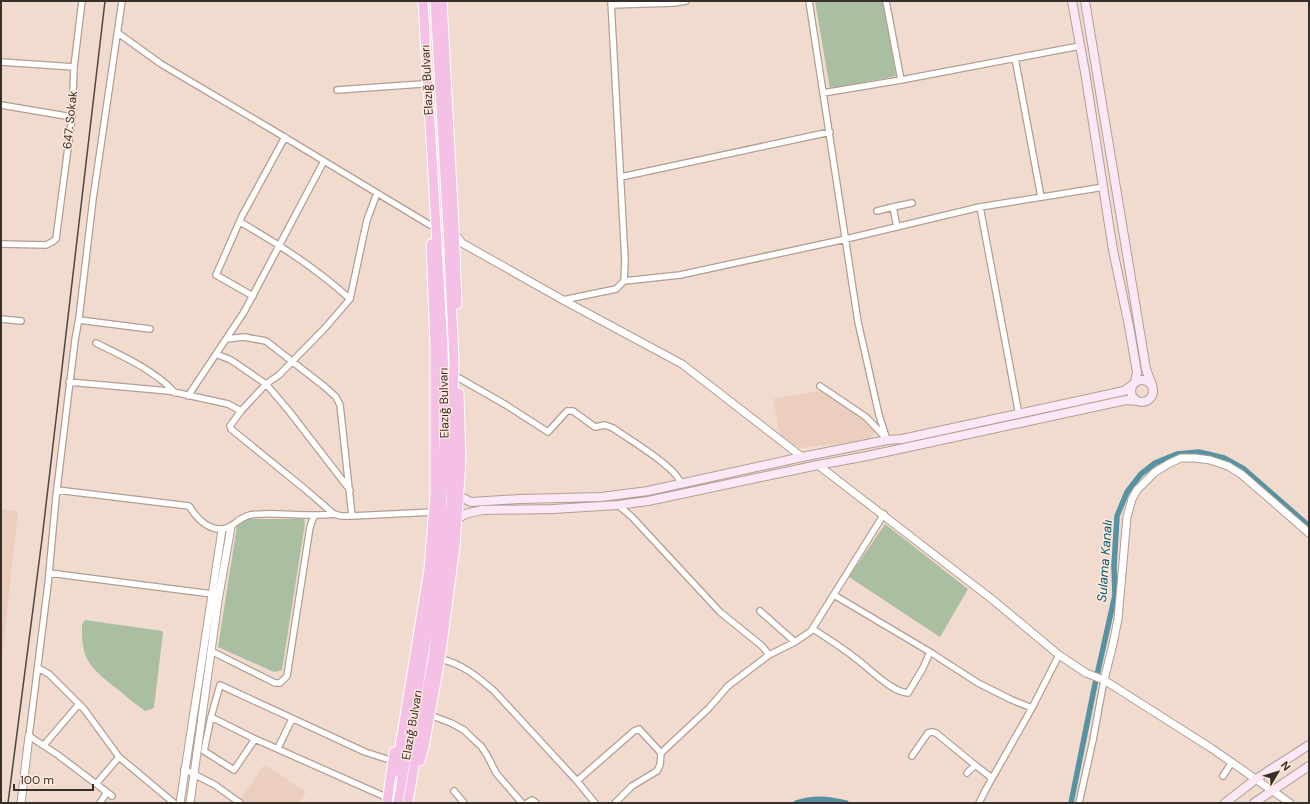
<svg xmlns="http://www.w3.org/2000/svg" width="1310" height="804" font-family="'DM Sans',sans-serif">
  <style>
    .built { fill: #ebcebe }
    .green { fill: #aabfa1 }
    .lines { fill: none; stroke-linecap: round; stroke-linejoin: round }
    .canal { stroke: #5692a2; stroke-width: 5.5 }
    .minor-casing { stroke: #b39e93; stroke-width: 8 }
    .tertiary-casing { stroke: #b39e93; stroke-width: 9 }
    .secondary-casing { stroke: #b39e93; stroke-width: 10 }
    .trunk-casing { stroke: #fff; stroke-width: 11 }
    .minor { stroke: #fff; stroke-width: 5.5 }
    .tertiary { stroke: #fff; stroke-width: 7 }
    .secondary { stroke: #fbe8f6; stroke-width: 8 }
    .trunk { stroke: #f4c0e6; stroke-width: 9 }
    .rail { stroke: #504640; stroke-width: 1.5 }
    .labels { text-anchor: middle; stroke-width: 3; stroke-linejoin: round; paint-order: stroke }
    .street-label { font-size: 12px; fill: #372f2a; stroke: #ffe8dc }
    .water-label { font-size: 13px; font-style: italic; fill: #035b6d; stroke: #ffe8dc }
  </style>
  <rect width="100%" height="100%" fill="#f1dbcf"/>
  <!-- built -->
  <path class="built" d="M 823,390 L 877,429 L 870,440 L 800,448 L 780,435 L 773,399 Z
    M 1,509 L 18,511 L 1,665 Z
    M 263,766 L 270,768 L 306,792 L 299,803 L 241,803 L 239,801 Z"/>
  <!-- green -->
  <path class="green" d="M 815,1 L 883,1 L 896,76 L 830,89 Z
    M 243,519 L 304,519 L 305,523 L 282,670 L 274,672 L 218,647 L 237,526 Z
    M 885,524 L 968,589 L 940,637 L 849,577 Z
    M 85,620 L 162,631 L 163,633 L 154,707 L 152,709 L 145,711 C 135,704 126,696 116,688 C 89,667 81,659 82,624 Z"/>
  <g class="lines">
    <!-- canal -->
    <path class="canal" d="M 796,803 C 815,797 827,799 846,803
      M 1071,803 L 1095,684 L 1115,595 L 1114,566 L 1117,516 L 1127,492 L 1141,474 L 1155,463 L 1177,454 L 1199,452 L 1224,458 L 1244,469 L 1309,526"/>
    <!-- minor casing -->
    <g class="minor-casing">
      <path id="minor" d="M 809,1 L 858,322 L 879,415 L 887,440
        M 886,1 L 901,80
        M 611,5 L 674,3 L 686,1
        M 118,33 L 161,64 L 271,129 L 430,225
        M 1015,58 L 1041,197
        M 1,62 L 74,67
        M 337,90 L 422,84
        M 823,93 L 901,80 L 1080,46
        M 1,105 L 72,117
        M 621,177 L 830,132
        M 377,193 L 367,220 L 363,238 L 350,299 L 324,329 L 279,375 L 266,384 L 241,411 L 230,426 L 231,429 L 306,490 L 334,514 L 341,516 L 352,516 L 434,512
        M 893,207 L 912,203
        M 980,207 L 1019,415
        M 877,211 L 893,207 L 897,227
        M 240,222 C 279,244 316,268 350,299
        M 1,244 L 46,245 L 52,242 L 56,239 L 72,117 L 74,67 L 82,1
        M 624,281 L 680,275 L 846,239 L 980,207 L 1104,187
        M 253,296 L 216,275 L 242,216 L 285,137
        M 563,300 L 616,289 L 624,281 L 625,261 L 611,1
        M 1,319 L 21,321
        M 79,320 L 150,329
        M 226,339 L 244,337 L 266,341 L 325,387 L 336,397 L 340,405 L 352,516
        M 96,343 C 118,354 141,364 161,380 C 166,383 170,388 175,393
        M 216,354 L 231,360 L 266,384 L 289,411 L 350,490
        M 459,378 L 506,405 L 548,432 L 567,411 L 573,411 L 595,427 L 605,425 L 613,428 C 628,439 677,467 681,484
        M 69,382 L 169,391 L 228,404 L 241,411
        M 820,386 L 866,417 L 886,438
        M 188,396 L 244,312 L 324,161
        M 57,490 L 189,506 C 196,517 206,529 220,529 C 231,530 237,519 247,516 C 251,514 257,514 262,514 C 286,513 310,517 334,514
        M 618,505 L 632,517 L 720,612 L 762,646 L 769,655
        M 49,573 L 212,594
        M 834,595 L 930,652 L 978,683 L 1012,700 L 1032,708
        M 760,611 L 795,642
        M 813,629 C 827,638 841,647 854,657 C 868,667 891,692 908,693 L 923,668 L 930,652
        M 211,651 L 275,683 L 280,683 L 287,676 L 310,527 L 314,516
        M 440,659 C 461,663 478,677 494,691 L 577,781 L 595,803
        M 38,668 L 49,674 L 84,709 L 119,757 L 174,803
        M 430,715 L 451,723 L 464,730 L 472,738 L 481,746 L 487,755 L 496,773 L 522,803
        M 211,717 L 204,751 L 234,770 L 255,739
        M 44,745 L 79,704
        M 278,748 L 292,719
        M 912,756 L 928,733 L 932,732 L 936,733 L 975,765 L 992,778
        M 184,769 L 215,785 L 240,803
        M 967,773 L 975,765
        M 1223,776 L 1232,762
        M 577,781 L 634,731 L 639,729 L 661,753
        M 96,784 L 119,757
        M 454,791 L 464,803
        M 112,796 L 58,755 L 29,736 L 48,584 L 56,497 L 75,340 L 79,318 L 93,199 L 122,1
        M 388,798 L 255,739 L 211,717 L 220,685 L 365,752 L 393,761
        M 100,803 L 107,792
        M 527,803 L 532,800 L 536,803
        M 615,803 L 632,786 L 657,771 L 660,765 L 661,753 L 709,708 L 728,686 L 769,655 L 795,642 L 811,631 L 884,514
        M 979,803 L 986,789 L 1032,708 L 1059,655
        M 1079,803 L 1093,740 L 1104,680"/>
    </g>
    <!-- tertiary casing -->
    <g class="tertiary-casing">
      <path id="tertiary" d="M 455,234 L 462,243 L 563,300 L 682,364 L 802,457
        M 818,465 L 993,600 L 1059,655 L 1086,673 L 1104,680 L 1211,748 L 1290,803
        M 1104,680 L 1113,644 L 1118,619 L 1127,517 L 1132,499 L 1137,490 L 1155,472 L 1170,463 L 1181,458 L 1195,458 L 1210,460 L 1228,466 L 1241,474 L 1309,533
        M 21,803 L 29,736
        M 180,803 L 222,530
        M 190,803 L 218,601 L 231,527"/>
    </g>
    <!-- secondary casing -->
    <g class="secondary-casing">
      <path id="secondary" d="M 1072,1 L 1085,72 L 1113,250 L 1129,326 L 1137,372 L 1135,382
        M 1085,1 L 1146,369 L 1152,385
        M1131 391a11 11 0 1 1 22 0a11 11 0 1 1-22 0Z
        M 459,496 L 471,502 L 520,499 L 601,497 L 648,491 L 802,457 L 887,440 L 902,439 L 1124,391 L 1132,385
        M 457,519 L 465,514 L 482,510 L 553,509 L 618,505 L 648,501 L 818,465 L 867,456 L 1126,400 L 1137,401
        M 1225,803 L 1256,779 L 1309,745
        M 1254,803 L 1309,766"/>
    </g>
    <!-- trunk casing -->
    <g class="trunk-casing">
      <path id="trunk" d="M 442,1 L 454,225 L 457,304
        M 420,761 L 424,747 L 440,659 L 455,546 L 461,462 L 459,393
        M 400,774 L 398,759 L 429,569 L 435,494 L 435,346 L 431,244
        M 387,803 L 394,752
        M 398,803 L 419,683 L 435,583 L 441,515 L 445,431 L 443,348 L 423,1
        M 408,803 L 423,712 L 433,659 L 451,504 L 454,361 L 448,230 L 435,1"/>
    </g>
    <!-- minor -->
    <use href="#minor" class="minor"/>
    <!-- tertiary -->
    <use href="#tertiary" class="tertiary"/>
    <!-- secondary -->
    <use href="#secondary" class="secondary"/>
    <!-- trunk -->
    <use href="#trunk" class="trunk"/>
    <!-- rail -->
    <path class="rail" d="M 8,803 L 42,539 L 105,1"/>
  </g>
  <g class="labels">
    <!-- street labels -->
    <g class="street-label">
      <text transform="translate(427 80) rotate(-93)" y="4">Elazığ Bulvarı</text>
      <text transform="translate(70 120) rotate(-84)" y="4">647. Sokak</text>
      <text transform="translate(444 403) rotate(-91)" y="4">Elazığ Bulvarı</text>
      <text transform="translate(412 725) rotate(-80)" y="4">Elazığ Bulvarı</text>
    </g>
    <!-- water labels -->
    <g class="water-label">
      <text transform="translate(1104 561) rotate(-86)" y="5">Sulama Kanalı</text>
    </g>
  </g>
  <!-- border -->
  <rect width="1310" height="804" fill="none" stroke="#372f2a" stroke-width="4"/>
  <!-- north arrow -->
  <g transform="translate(1278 772) rotate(52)" stroke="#ffe8dc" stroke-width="3" paint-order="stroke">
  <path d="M0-3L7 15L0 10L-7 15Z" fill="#372f2a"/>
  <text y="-6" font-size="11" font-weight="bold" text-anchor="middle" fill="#372f2a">N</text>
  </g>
  <!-- scale -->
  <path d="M14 784v6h79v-6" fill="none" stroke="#372f2a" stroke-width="2"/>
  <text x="20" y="784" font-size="12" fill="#372f2a" stroke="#ffe8dc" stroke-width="3" paint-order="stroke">100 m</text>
</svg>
